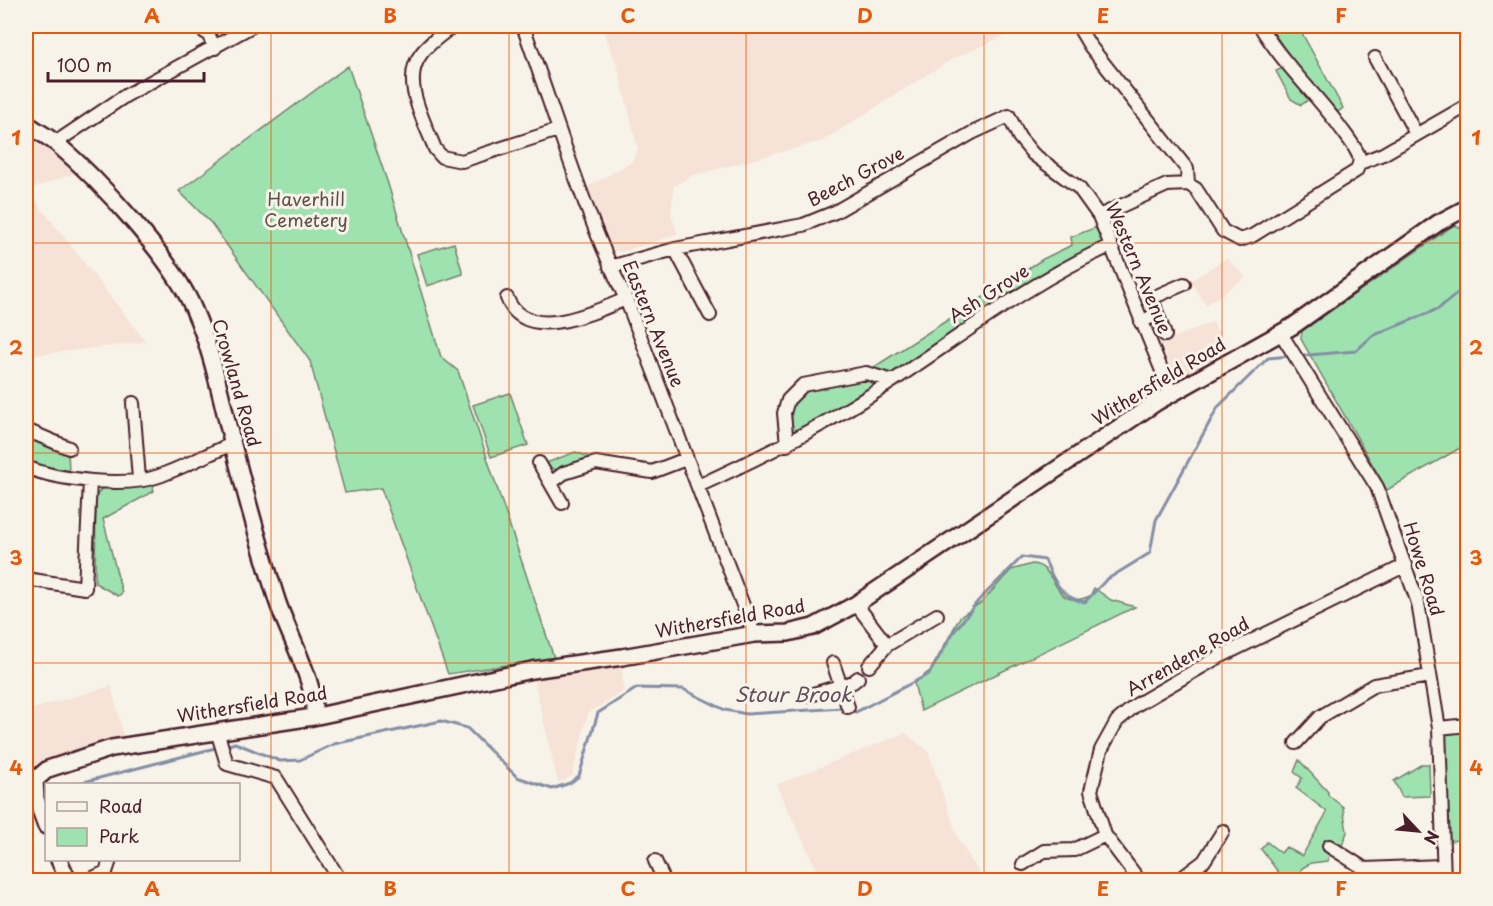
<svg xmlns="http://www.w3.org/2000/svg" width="1493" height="906" font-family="'Playpen Sans',sans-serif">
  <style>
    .built { fill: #f6e2d6 }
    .green { fill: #9ee3af; stroke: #74816d; stroke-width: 1.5 }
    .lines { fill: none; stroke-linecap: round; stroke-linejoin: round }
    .stream { stroke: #848ea5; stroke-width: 3 }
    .minor-casing { stroke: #4a1f2b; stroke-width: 16 }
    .tertiary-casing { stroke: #4a1f2b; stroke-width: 20 }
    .minor { stroke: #f7f3e8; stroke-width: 12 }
    .tertiary { stroke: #f7f3e8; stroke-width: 15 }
    .grid { fill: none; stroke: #e8590c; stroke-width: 1.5; stroke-opacity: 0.55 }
    .labels { text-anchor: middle; stroke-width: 6; stroke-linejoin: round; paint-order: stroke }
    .street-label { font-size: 18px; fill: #4a1f2b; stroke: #f7f3e8 }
    .park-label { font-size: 18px; fill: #5f504c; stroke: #f7f3e8 }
    .water-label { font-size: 20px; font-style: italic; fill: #624d5e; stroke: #f7f3e8 }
    .neatline { fill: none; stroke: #e8590c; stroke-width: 2 }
    .grid-label { font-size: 20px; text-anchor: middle; font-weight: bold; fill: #e8590c }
  </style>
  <rect width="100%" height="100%" fill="#f7f3e8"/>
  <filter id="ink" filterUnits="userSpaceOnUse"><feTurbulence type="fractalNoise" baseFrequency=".0167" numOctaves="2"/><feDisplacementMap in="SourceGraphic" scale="12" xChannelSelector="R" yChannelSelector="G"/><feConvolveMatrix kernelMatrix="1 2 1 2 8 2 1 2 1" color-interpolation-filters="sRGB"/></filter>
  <g filter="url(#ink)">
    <!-- built -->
    <path class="built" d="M 602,26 L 1027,26 L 952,59 L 822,141 L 691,176 L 674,186 L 671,215 L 678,234 L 622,252 L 612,250 L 588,187 L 632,162 L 638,148 L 618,68 Z
      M 26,131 L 61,158 L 73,174 L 27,190 L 146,342 L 26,356 Z
      M 1226,258 L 1246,277 L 1206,305 L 1191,281 Z
      M 1212,322 L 1228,347 L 1226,350 L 1179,380 L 1172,371 L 1161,343 Z
      M 621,666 L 624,691 L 588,713 L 572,776 L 558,783 L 534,679 Z
      M 111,686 L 124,738 L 26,770 L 26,711 Z
      M 905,733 L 928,751 L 959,841 L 984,880 L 822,880 L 776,785 Z"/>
    <!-- green -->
    <path class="green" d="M 1269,26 L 1298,26 L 1343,108 L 1338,112 L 1297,67 Z
      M 348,66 L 388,184 L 441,357 L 458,371 L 554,658 L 448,674 L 381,488 L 345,493 L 310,361 L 211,223 L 179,191 Z
      M 1283,68 L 1312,97 L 1301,105 L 1291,99 L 1276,71 Z
      M 1454,225 L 1467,230 L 1467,444 L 1387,490 L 1301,339 L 1302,331 Z
      M 1094,228 L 1101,233 L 1104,247 L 893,375 L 871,369 L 1043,259 L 1072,245 L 1071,237 Z
      M 454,243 L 463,274 L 427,286 L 417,254 Z
      M 866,377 L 878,382 L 876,386 L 791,435 L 790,404 L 804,388 Z
      M 510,393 L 528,445 L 491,457 L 473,405 Z
      M 26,433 L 68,452 L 69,471 L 66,473 L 26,461 Z
      M 575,452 L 599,460 C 583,465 558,479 546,463 Z
      M 152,482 L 154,491 L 103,519 L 122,593 L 118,596 L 95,583 L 96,497 L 102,487 Z
      M 1032,564 C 1059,565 1051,613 1090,596 L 1094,588 L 1111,600 L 1135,607 L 921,711 L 914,683 L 931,670 L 960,617 L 982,602 L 1011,570 Z
      M 1467,725 L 1467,839 L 1441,842 L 1439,728 Z
      M 1299,760 L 1328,792 L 1328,795 L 1343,807 L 1347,832 L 1342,846 L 1328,840 L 1323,850 L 1329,855 L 1328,861 L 1311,863 L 1302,868 L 1298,880 L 1284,880 L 1261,849 L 1267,842 L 1281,853 L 1286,847 L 1302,856 L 1326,814 L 1326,811 L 1296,788 L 1302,778 L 1294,772 Z
      M 1422,764 L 1429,764 L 1430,796 L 1402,797 L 1394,781 Z"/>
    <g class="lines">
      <!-- stream -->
      <path class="stream" d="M 1297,356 L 1356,351 L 1372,336 L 1438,309 L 1459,292 L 1468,274
        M 849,710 L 856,712 L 929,674 L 953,633 L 978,601 L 1022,557 L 1045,560 C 1053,580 1062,599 1085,602 L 1106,580 L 1150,553 L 1156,520 L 1218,407 L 1268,358 L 1291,356
        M 225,746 L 235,743 L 280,761 L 300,760 L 334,744 L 441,721 L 467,728 L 517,777 L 552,789 L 570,783 L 579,776 L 598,713 L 637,688 L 683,689 L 725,710 L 747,714 L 843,708
        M 76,784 L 219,747"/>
      <!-- minor casing -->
      <g class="minor-casing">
        <path id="minor" d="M 196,26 L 208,34 L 215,48
          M 453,26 C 442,34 429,43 421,54 C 400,81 425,122 435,149 L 442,157 L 462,161 L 558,130
          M 523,26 C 556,117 583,211 626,299 L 754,634
          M 1078,26 L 1090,46 L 1187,169 L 1188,184
          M 1375,58 L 1416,134
          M 55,143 L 125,96 L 252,26
          M 1360,163 L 1383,154 L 1468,105
          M 1099,216 L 1167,185 L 1188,184 L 1196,189 L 1223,231 L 1240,240 L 1252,236 L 1356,171 C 1359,165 1361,161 1358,154 C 1353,143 1344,133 1337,123 C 1312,90 1281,61 1260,26
          M 675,249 L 710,315
          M 610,267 L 675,249 L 803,225 L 835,212 L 972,133 L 1009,116 L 1019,137 L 1033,154 L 1079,188 L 1099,216 L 1171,393
          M 507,298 C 525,345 595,312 626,299
          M 1157,313 L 1165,335
          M 1141,323 L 1157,313 L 1152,298 L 1184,284
          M 1280,332 L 1377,487 L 1418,603 L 1439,728 L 1444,880
          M 133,403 L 139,479
          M 26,430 L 69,448
          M 787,445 L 784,413 L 788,400 L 803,385 L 866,373 L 892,381
          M 539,463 L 562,503
          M 26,467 C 57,480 126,488 159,476 C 184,467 208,454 232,444
          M 552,482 L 564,473 L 596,463 L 652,472 L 686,459
          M 698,486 C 767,454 830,423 894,380 C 965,333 1032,281 1110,246
          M 26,579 L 85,588 L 90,481
          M 856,604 L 887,645 L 937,615
          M 833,663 L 848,707
          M 869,666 L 887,645
          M 810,695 L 853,682 L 858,678
          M 1439,728 L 1468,725
          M 217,731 L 227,764 L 276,778 L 340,880
          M 1296,743 L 1320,717 L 1374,685 L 1430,676
          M 1329,846 L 1365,869 L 1441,866
          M 655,861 L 664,880
          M 1023,864 L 1044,851 L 1074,850 L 1105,835
          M 89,880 L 106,872 L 110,860
          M 1139,880 L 1105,835 L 1091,791 L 1101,750 L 1117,721 L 1136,705 L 1215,659 L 1406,565
          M 1179,880 L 1204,861 L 1223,831"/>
      </g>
      <!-- tertiary casing -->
      <g class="tertiary-casing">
        <path id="tertiary" d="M 26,123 C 35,130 47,136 56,143 C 98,179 173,259 194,310 C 213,353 221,399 233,445 C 246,496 260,547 276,597 C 284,626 321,692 313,717
          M 46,826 L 36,799 L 35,780 L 48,769 L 112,748 L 313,717 L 532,670 L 622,657 L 754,634 L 788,633 L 813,627 L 856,604 L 1157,402 L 1293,326 L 1438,223 L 1468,207
          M 59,860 L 68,880"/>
      </g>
      <!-- minor -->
      <use href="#minor" class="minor"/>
      <!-- tertiary -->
      <use href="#tertiary" class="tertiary"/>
    </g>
  </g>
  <!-- grid -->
  <path class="grid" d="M 271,26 L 271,880M 509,26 L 509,880M 746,26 L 746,880M 984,26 L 984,880M 1222,26 L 1222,880M 26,243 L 1468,243M 26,453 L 1468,453M 26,663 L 1468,663"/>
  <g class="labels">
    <!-- street labels -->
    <g class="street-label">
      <text transform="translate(856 177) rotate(-28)" y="6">Beech Grove</text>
      <text transform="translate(1138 268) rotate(67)" y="6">Western Avenue</text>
      <text transform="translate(989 294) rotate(-33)" y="6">Ash Grove</text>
      <text transform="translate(653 324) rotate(68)" y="6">Eastern Avenue</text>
      <text transform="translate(1159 382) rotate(-31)" y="6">Withersfield Road</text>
      <text transform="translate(236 383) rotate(74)" y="6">Crowland Road</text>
      <text transform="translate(1423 569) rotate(73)" y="6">Howe Road</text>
      <text transform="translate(730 619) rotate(-10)" y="6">Withersfield Road</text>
      <text transform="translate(1188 657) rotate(-30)" y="6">Arrendene Road</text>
      <text transform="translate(252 705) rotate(-9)" y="6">Withersfield Road</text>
    </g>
    <!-- park labels -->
    <g class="park-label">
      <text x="306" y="206">Haverhill<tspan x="306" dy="21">Cemetery</tspan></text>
    </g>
    <!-- water labels -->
    <g class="water-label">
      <text x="793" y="702">Stour Brook</text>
    </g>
  </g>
  <!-- margin -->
  <rect width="1493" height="906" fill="none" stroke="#f7f3e8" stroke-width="66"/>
  <!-- legend -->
  <rect x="45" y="783" width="195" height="78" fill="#f7f3e8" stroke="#b29e9c" stroke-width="1.5"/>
  <rect x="57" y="802" width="30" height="9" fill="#f7f3e8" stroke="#b29e9c" stroke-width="1.5"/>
  <text x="99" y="813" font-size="18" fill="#4a1f2b">Road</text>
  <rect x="57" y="828" width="30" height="18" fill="#9ee3af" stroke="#b29e9c" stroke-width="1.5"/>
  <text x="99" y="843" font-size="18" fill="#4a1f2b">Park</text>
  <!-- north arrow -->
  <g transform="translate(1418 831) rotate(116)" stroke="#f7f3e8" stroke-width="4.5" paint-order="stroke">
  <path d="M0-4.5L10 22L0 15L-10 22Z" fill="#4a1f2b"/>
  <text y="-9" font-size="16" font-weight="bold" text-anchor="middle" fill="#4a1f2b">N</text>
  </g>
  <!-- scale -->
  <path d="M48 72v9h156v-9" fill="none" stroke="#4a1f2b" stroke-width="3"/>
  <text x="57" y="72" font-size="18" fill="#4a1f2b" stroke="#f7f3e8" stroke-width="4.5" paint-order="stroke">100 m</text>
  <rect x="33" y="33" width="1427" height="840" class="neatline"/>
  <g class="grid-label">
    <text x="152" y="23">A</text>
    <text x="390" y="23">B</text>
    <text x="628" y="23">C</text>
    <text x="865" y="23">D</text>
    <text x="1103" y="23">E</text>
    <text x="1341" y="23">F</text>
    <text x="16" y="145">1</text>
    <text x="1476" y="145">1</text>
    <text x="16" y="355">2</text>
    <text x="1476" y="355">2</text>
    <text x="16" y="565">3</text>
    <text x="1476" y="565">3</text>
    <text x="16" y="775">4</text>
    <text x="1476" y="775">4</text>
    <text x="152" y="896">A</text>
    <text x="390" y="896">B</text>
    <text x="628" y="896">C</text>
    <text x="865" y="896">D</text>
    <text x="1103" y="896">E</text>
    <text x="1341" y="896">F</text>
  </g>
</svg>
